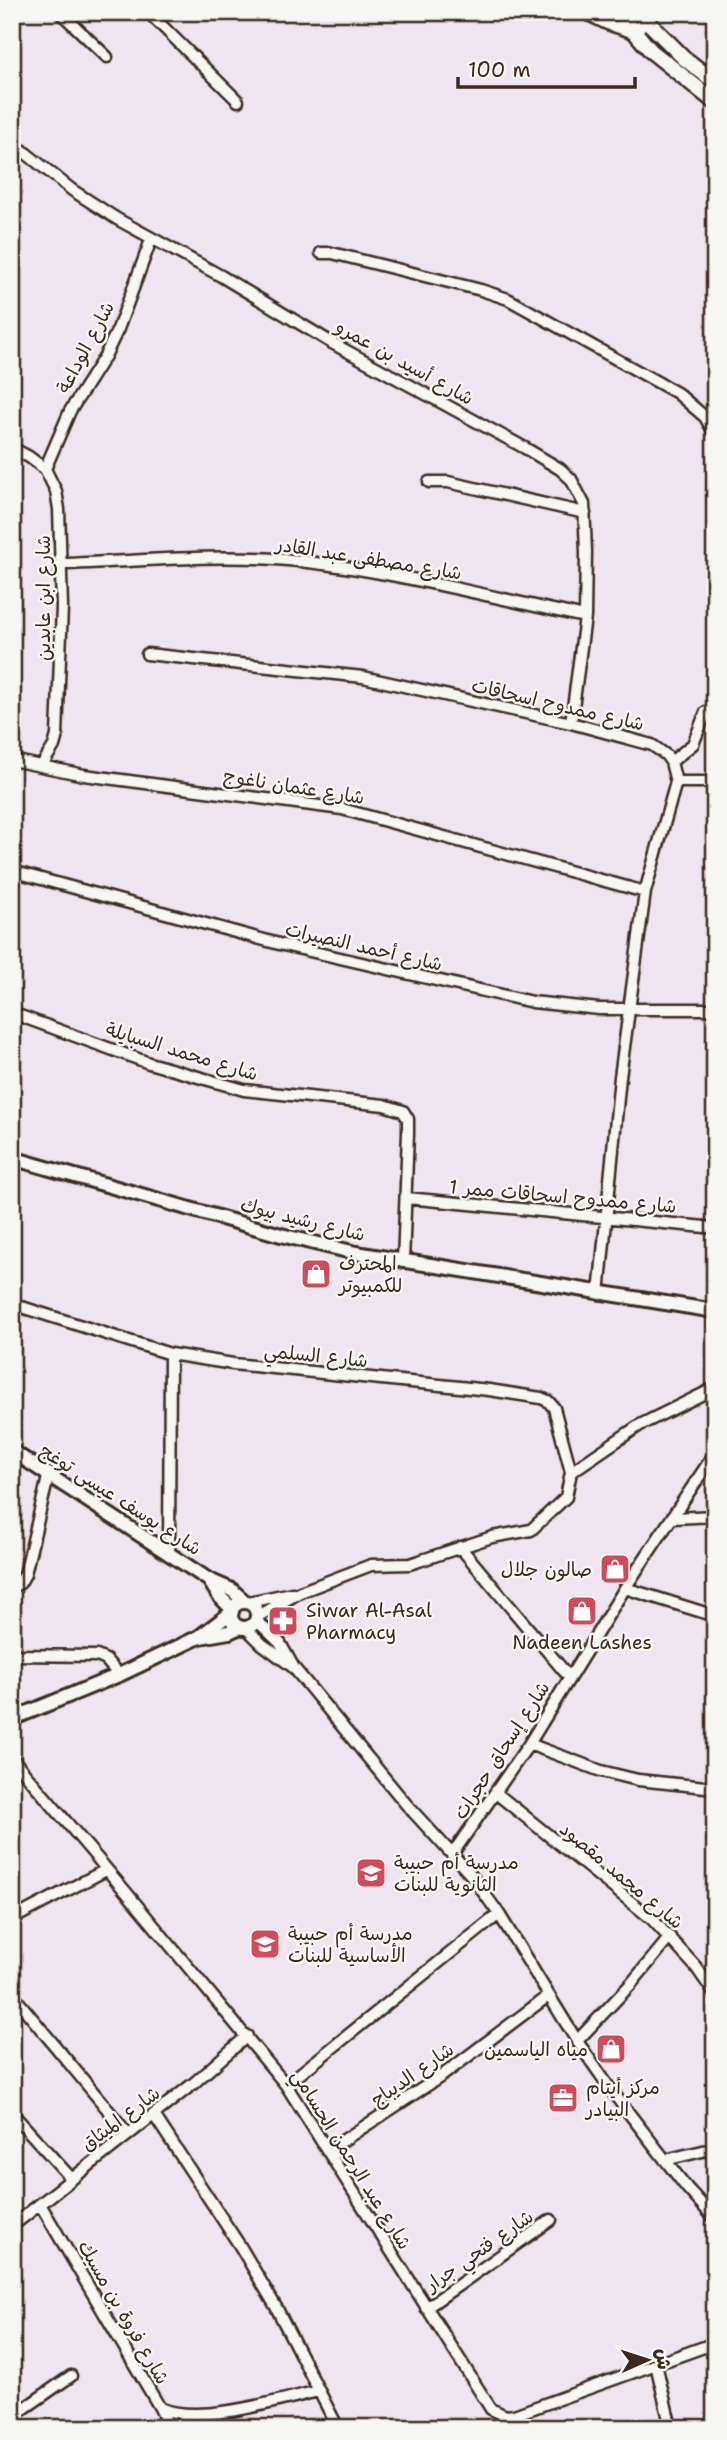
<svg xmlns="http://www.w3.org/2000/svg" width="727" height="2440" font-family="'Shantell Sans','Playpen Sans Arabic',sans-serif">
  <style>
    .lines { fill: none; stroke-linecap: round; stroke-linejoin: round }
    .minor-casing { stroke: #3b2a1e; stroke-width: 15 }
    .tertiary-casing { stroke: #3b2a1e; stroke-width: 18 }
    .secondary-casing { stroke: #3b2a1e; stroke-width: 19 }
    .minor { stroke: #f6f6f2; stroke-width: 10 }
    .tertiary { stroke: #f6f6f2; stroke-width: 12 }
    .secondary { stroke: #f6f6f2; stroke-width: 14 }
    .labels { text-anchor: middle; stroke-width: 5; stroke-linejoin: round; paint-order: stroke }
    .street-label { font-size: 19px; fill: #3b2a1e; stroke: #f6f6f2 }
    .poi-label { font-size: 19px; fill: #3b2a1e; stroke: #f6f6f2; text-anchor: start }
  </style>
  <rect width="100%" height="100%" fill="#eee5f0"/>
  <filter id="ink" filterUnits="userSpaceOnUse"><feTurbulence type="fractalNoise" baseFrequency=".0143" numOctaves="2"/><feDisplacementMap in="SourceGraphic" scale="14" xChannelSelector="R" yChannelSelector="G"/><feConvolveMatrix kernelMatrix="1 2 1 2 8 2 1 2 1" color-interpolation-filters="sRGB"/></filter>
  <g filter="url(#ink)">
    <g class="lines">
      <!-- minor casing -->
      <g class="minor-casing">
        <path id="minor" d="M 60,12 L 107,57
          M 148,12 L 238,101
          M 582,12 L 607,24 L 635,33 L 652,12
          M 12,142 L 72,190 L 117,219 L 221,276 L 332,343 L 525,448 L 560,469 L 571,479 L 584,504 L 586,552 L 585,617 L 571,723
          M 321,253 L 332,253 L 481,290 L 508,299 L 677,393 L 705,417 L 715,434
          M 12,448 L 29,457 L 45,469 L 56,491 L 59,509 L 62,607 L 57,735 L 54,746 L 42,765
          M 45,469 L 70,411 L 105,356 L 118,329 L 151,240
          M 429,482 L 448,482 L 585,513
          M 61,564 C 132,562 203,554 275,559 C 375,566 485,596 585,617
          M 147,654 L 363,677 L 571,723 L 652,745 L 666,755 L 671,762 L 676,782 L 645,892 L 620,1077 L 599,1294
          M 12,760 L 84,775 L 342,809 L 645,892
          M 671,762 L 693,744 L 706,712 L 715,709
          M 676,782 L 715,782
          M 12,871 L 279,944 L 532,1002 L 599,1009 L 715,1009
          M 12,1013 L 149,1063 L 244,1090 L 384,1105 L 403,1111 L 408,1119 L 408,1133 L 403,1262
          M 407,1198 L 715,1228
          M 12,1304 L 170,1354 L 233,1364 L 489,1390 L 541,1398 L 548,1401 L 554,1408 L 571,1472
          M 673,1518 L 715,1516
          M 460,1547 L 569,1677
          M 169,1555 L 170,1354
          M 12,1587 L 20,1583 L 25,1574 L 49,1473
          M 625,1588 L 715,1616
          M 248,1602 L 292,1593
          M 257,1617 L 300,1592 L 371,1565 L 410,1564 L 492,1537 L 531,1530 L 566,1497 L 571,1472 L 640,1425 L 715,1388
          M 256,1620 L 280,1643 L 294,1668 L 406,1804 L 471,1875 L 499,1914 L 577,2041 L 611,2090 L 687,2188 L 715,2219
          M 246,1628 L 262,1644 L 293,1667
          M 12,1655 L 97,1656 L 106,1660 L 119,1675
          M 529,1744 L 601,1771 L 638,1780 L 715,1788
          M 12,1758 L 126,1892 L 286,2085 L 491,2409 L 506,2416 L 514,2415 L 715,2343
          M 496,1793 L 652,1919 L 696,1967 L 715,1994
          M 453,1853 L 529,1744 L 625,1588 L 715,1453
          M 12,1919 L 106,1870
          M 12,1994 L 128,2134
          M 577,2041 L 631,1984 L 670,1937
          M 286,2085 L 499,1914
          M 12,2113 L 71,2178
          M 154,2115 L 240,2246 L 276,2307 L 338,2428
          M 327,2151 L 443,2075 L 548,1996
          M 665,2160 L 715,2148
          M 40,2204 L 160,2408 C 198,2425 277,2401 318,2391
          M 12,2226 L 194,2083 L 247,2036
          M 426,2308 L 551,2220
          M 656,2364 L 671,2428
          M 160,2408 L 169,2428
          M 12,2417 L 71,2376"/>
      </g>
      <!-- tertiary casing -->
      <g class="tertiary-casing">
        <path id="tertiary" d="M 12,1158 L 281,1235 L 356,1253 L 715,1311
          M 12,1451 L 209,1580 L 232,1590 L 245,1602
          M 209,1580 L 219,1596 L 232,1609
          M231 1615a13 13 0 1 1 26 0a13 13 0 1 1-26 0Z
          M 200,1637 L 229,1632 L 240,1627
          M 12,1719 L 119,1675 L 199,1637 L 232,1612"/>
      </g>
      <!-- secondary casing -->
      <g class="secondary-casing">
        <path id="secondary" d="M 618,12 L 651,51 L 715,102
          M 638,12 L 684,58 L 715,82"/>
      </g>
      <!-- minor -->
      <use href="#minor" class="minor"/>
      <!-- tertiary -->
      <use href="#tertiary" class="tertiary"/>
      <!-- secondary -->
      <use href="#secondary" class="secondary"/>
    </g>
  </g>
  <!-- icons -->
  <defs>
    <g id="shop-square" transform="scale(1.575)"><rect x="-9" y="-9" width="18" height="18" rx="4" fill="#d1495b" stroke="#f6f6f2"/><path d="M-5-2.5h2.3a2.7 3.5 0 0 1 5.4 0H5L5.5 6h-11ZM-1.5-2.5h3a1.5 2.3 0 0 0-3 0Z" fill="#fff"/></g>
    <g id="pharmacy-square" transform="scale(1.575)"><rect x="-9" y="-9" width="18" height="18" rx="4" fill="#d1495b" stroke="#f6f6f2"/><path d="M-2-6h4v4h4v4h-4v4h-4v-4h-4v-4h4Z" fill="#fff"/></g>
    <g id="school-square" transform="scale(1.575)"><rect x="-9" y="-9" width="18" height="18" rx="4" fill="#d1495b" stroke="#f6f6f2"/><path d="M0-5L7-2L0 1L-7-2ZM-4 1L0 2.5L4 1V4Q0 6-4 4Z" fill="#fff"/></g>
    <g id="office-square" transform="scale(1.575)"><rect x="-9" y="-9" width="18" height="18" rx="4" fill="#d1495b" stroke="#f6f6f2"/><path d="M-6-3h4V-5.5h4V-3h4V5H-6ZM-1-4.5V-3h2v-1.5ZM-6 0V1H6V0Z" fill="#fff"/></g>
  </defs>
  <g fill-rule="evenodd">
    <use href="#shop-square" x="316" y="1274"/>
    <use href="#shop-square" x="615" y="1569"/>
    <use href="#shop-square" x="582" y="1611"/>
    <use href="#pharmacy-square" x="283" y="1621"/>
    <use href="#school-square" x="371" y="1873"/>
    <use href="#school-square" x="265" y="1944"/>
    <use href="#shop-square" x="611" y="2049"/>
    <use href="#office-square" x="563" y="2098"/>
  </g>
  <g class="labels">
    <!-- street labels -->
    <g class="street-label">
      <text transform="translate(85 347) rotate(-62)" y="7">شارع الوداعة</text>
      <text transform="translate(405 362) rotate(29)" y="7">شارع أسيد بن عمرو</text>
      <text transform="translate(369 558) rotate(9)" y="7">شارع مصطفى عبد القادر</text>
      <text transform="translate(43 598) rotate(-90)" y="7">شارع ابن عابدين</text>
      <text transform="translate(558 704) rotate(13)" y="7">شارع ممدوح اسحاقات</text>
      <text transform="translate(294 786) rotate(9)" y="7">شارع عثمان ناغوج</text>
      <text transform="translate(364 946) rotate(13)" y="7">شارع أحمد النصيرات</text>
      <text transform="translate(182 1051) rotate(17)" y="7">شارع محمد السبايلة</text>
      <text transform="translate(563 1196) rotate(5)" y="7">شارع ممدوح اسحاقات ممر 1</text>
      <text transform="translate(303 1219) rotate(14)" y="7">شارع رشيد بيوك</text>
      <text transform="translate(316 1355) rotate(6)" y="7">شارع السلمي</text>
      <text transform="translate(121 1499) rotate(33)" y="7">شارع يوسف عيسى توغج</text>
      <text transform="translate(501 1750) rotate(-57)" y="7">شارع إسحاق حجرات</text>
      <text transform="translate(622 1875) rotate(40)" y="7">شارع محمد مقصود</text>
      <text transform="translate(412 2074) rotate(-35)" y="7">شارع الديباج</text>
      <text transform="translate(120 2118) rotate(-37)" y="7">شارع الميثاق</text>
      <text transform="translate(352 2159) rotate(58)" y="7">شارع عبد الرحمن الحسامي</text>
      <text transform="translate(479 2250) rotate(-35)" y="7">شارع فتحي جرار</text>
      <text transform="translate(124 2312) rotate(60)" y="7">شارع فروة بن مسيك</text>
    </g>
    <!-- poi labels -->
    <g class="poi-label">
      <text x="339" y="1270">المحترف<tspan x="339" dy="22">للكمبيوتر</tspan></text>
      <text x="592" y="1576" text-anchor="end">صالون جلال</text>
      <text x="306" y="1617">Siwar Al-Asal<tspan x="306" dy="22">Pharmacy</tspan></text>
      <text x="582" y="1649" text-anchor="middle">Nadeen Lashes</text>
      <text x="394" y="1869">مدرسة أم حبيبة<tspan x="394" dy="22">الثانوية للبنات</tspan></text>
      <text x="288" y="1940">مدرسة أم حبيبة<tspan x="288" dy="22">الأساسية للبنات</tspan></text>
      <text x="588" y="2056" text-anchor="end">مياه الياسمين</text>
      <text x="586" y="2094">مركز أيتام<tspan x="586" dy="22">البيادر</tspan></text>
    </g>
  </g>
  <!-- margin -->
  <rect width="727" height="2440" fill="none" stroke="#f6f6f2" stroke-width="42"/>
  <rect x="21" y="21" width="685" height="2398" fill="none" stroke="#3b2a1e" stroke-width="2.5" filter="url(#ink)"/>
  <!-- north arrow -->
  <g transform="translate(647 2360) rotate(87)" stroke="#f6f6f2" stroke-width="5" paint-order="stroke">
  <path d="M0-5L12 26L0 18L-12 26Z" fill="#3b2a1e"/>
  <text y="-10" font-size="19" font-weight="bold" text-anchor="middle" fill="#3b2a1e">ش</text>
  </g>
  <!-- scale -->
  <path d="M458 77v10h177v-10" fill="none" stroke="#3b2a1e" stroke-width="3.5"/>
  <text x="468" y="77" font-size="21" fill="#3b2a1e" stroke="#f6f6f2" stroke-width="5" paint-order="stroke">100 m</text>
</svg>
